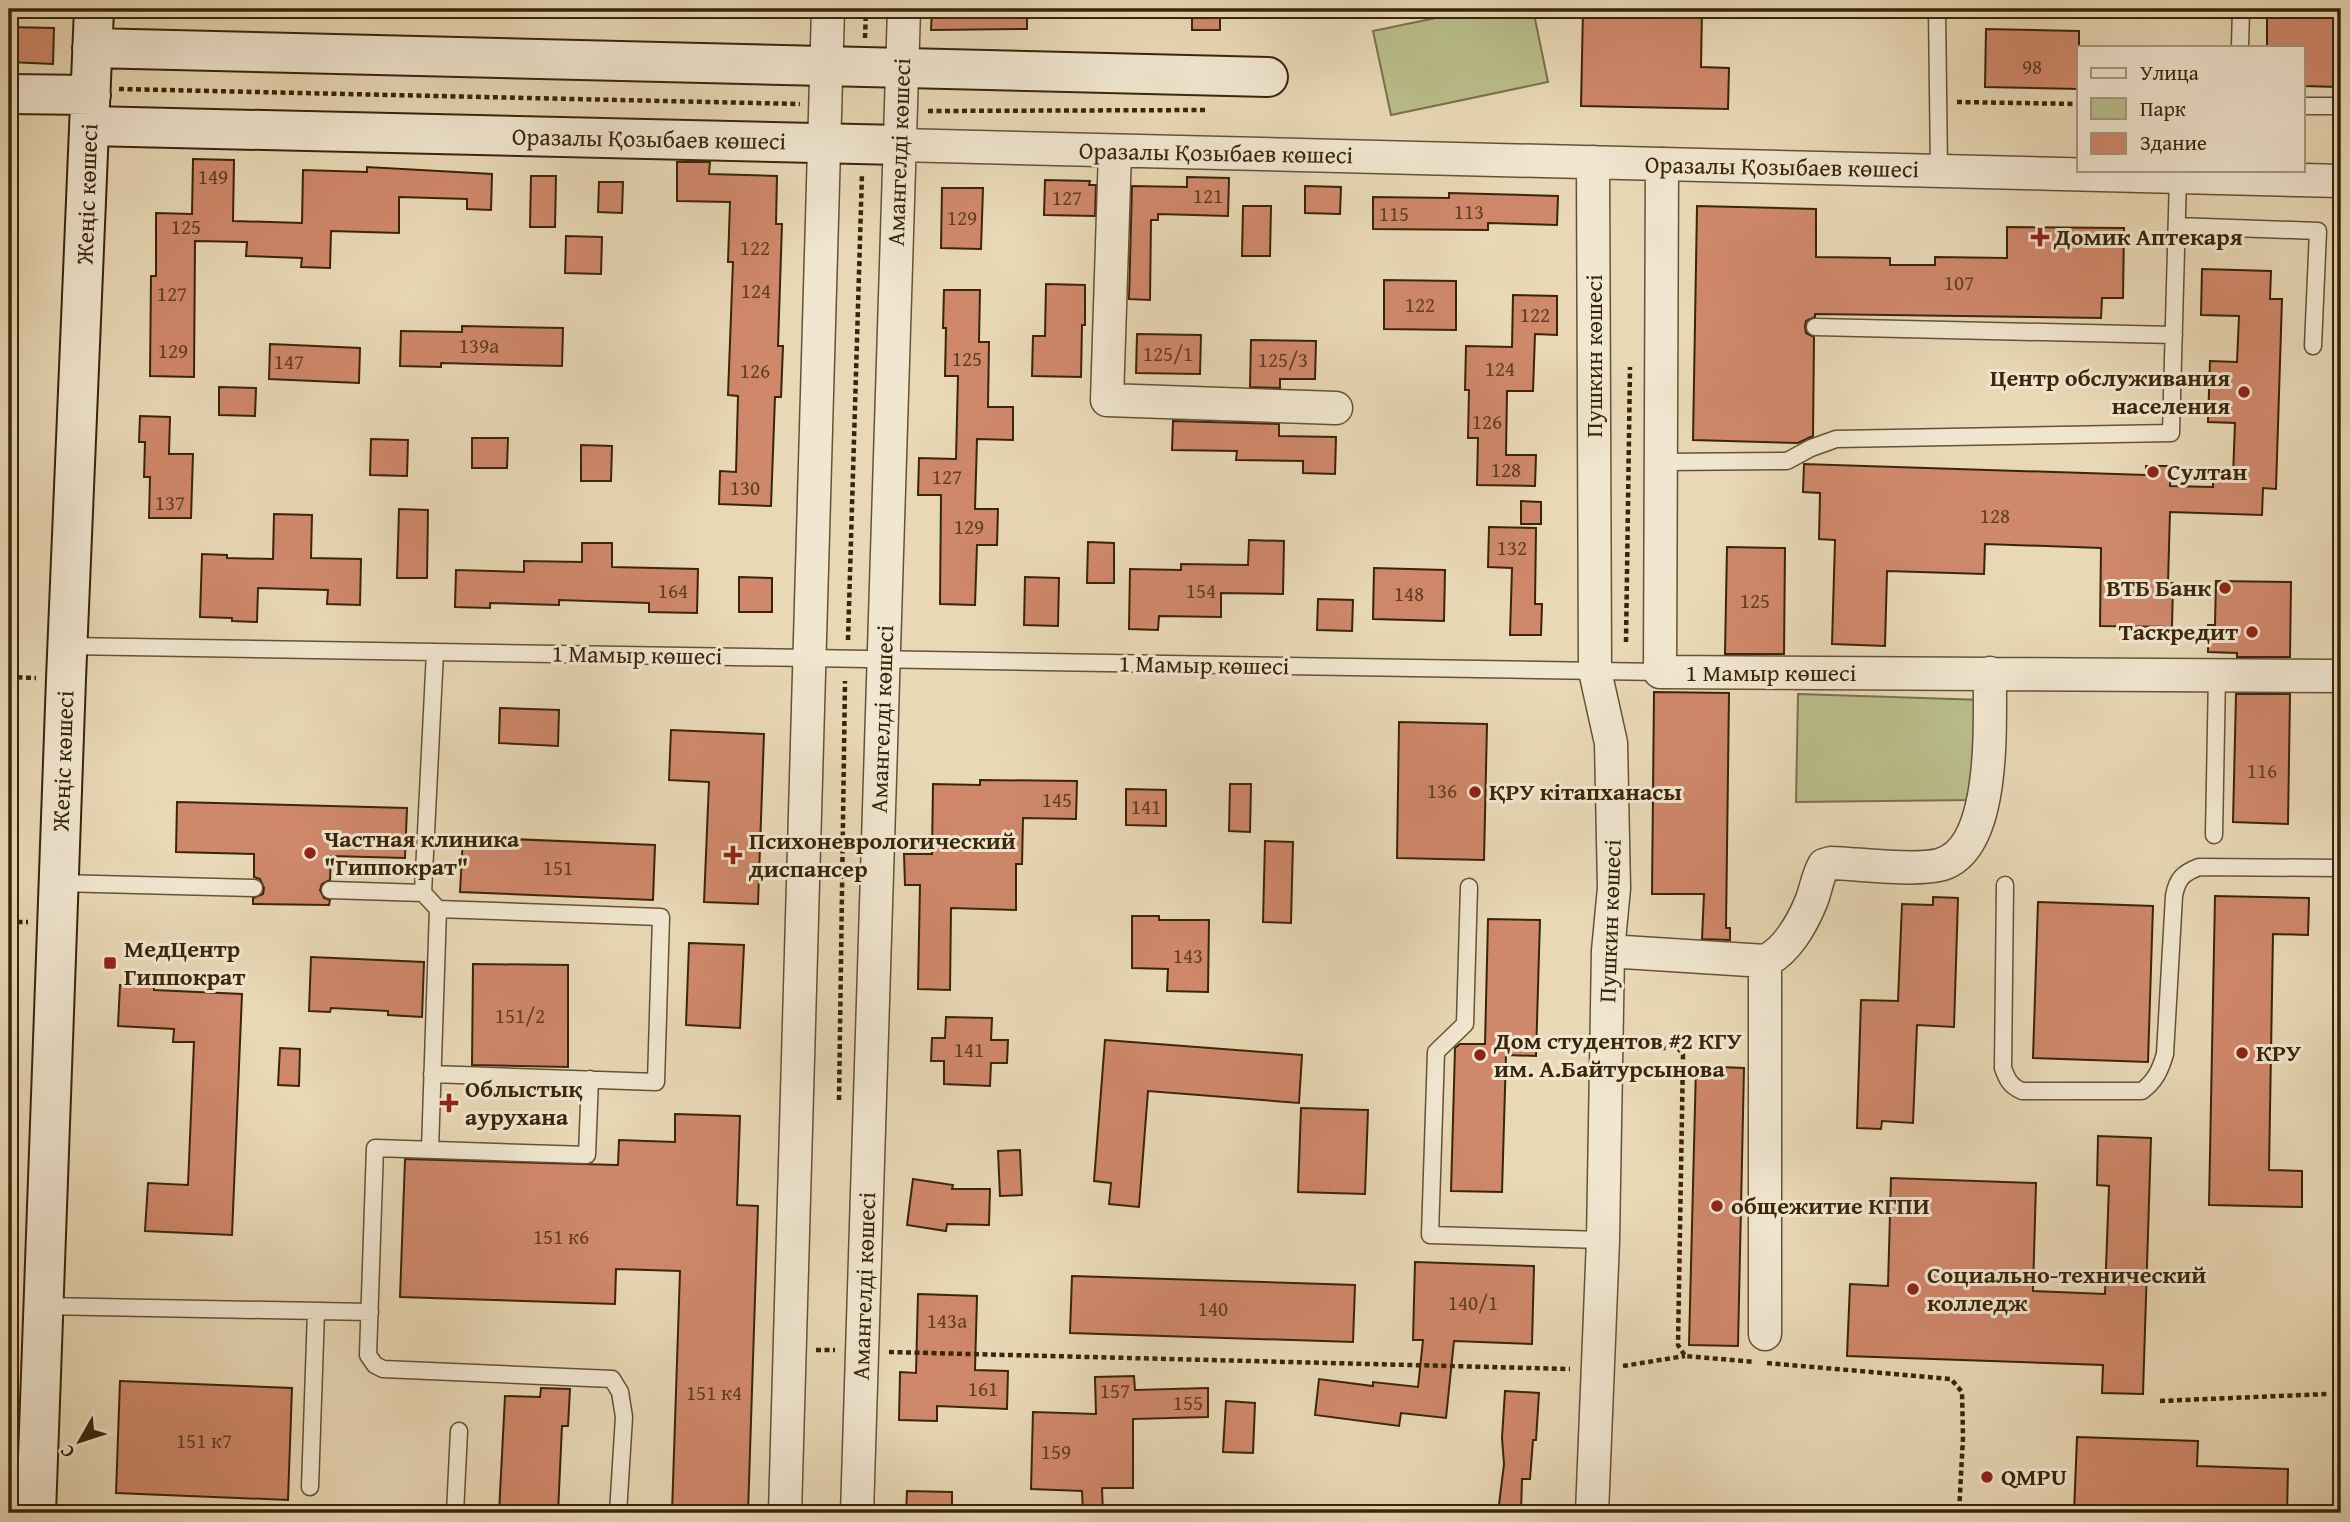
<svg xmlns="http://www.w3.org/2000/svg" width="2350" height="1522" font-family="'Gentium Book Plus',serif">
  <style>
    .green { fill: #b9be8c; stroke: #79724a; stroke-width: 2 }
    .building { fill: #d0886b; stroke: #392509; stroke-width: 2 }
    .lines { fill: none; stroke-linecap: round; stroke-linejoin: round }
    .lane-casing { stroke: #655234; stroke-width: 19 }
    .street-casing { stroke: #655234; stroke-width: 35 }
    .secondary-casing { stroke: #392509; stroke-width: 42 }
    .path { stroke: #392509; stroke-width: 4.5; stroke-dasharray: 5 3.5; stroke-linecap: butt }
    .lane { stroke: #f1e6d0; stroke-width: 16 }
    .street { stroke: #f1e6d0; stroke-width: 32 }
    .secondary { stroke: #f1e6d0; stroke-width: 38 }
    .poi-dot { fill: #8f2418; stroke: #f1e6d0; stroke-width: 2.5 }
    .labels { text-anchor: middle; stroke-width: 6; stroke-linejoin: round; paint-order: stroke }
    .number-label { font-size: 21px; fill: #5f3e22 }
    .street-label { font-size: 24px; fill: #392509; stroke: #f1e6d0 }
    .poi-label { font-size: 24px; font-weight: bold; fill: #392509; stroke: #f1e6d0; text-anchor: start }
  </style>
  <rect width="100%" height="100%" fill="#e9d8b6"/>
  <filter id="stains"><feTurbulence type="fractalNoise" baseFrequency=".00286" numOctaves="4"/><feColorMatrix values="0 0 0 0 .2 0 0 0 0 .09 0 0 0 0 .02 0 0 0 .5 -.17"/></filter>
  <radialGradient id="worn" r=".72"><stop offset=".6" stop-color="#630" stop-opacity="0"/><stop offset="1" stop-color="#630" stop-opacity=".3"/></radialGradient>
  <!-- green -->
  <path class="green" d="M 1479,9 L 1533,9 L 1548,82 L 1391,115 L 1373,31 Z
    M 1798,694 L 1984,700 L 1972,800 L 1796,802 Z"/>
  <!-- building -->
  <path class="building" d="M 932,9 L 1027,9 L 1027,29 L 931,30 Z
    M 1192,9 L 1220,9 L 1220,30 L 1192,30 Z
    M 1583,9 L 1702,9 L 1701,67 L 1729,68 L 1728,109 L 1581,106 Z
    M 2267,9 L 2340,9 L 2339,87 L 2303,86 L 2303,47 L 2267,47 Z
    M 9,27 L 54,28 L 53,64 L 9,62 Z
    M 1986,29 L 2079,31 L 2079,89 L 1985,87 Z
    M 193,159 L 234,160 L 233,221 L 302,223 L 303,170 L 367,172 L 367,167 L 492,174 L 491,210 L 467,209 L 467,199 L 399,197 L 399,233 L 331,231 L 330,268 L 301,267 L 302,258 L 246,256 L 247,242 L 195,241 L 194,377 L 150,376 L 151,276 L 156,276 L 156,213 L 192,214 Z
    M 677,162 L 710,162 L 709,174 L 777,176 L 776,224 L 782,224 L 778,346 L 783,346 L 781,397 L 775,397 L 771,506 L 719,504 L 720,471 L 736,472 L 738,396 L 728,395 L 733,262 L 728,262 L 730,202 L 677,201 Z
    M 531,176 L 556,176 L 555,227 L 530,227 Z
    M 1187,177 L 1229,178 L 1228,216 L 1158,214 L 1158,220 L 1151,220 L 1150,300 L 1129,299 L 1132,186 L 1187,187 Z
    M 1045,180 L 1090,181 L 1089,185 L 1096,185 L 1095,216 L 1044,215 Z
    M 599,182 L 623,182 L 622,213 L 598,212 Z
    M 1305,186 L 1341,187 L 1340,214 L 1305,213 Z
    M 942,188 L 983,188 L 981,249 L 941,248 Z
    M 1449,193 L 1558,196 L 1557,225 L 1488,223 L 1488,230 L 1373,229 L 1373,197 L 1449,198 Z
    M 1243,206 L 1271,206 L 1270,256 L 1242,256 Z
    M 1697,206 L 1816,209 L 1816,257 L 1890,258 L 1890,265 L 1935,265 L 1935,257 L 2007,258 L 2007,227 L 2124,228 L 2123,298 L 2102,298 L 2101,318 L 1815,314 L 1815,317 L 1806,321 L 1805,326 L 1806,333 L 1814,337 L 1813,436 L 1798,443 L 1693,440 Z
    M 566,236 L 602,237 L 601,274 L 565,273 Z
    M 2202,269 L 2271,271 L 2270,299 L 2282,299 L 2276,489 L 2263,488 L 2262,515 L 2170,512 L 2168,583 L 2173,583 L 2172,627 L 2100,626 L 2101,548 L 1985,544 L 1984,574 L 1887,571 L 1885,646 L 1832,644 L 1835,540 L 1819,539 L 1820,493 L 1803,492 L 1804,464 L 2146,475 L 2146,466 L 2171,466 L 2170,486 L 2213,487 L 2213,475 L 2233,476 L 2235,423 L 2208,422 L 2210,361 L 2237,362 L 2239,316 L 2201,315 Z
    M 1384,280 L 1456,281 L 1456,330 L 1384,329 Z
    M 1046,284 L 1085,285 L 1085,325 L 1082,325 L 1081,377 L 1032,376 L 1033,336 L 1045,336 Z
    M 944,290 L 980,290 L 979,342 L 989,342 L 988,407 L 1013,407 L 1013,440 L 977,439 L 975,509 L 998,509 L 997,545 L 977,545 L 975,605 L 940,604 L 941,495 L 918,495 L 919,458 L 956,459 L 958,376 L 945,376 L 946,328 L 943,328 Z
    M 1513,295 L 1557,296 L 1557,335 L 1535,334 L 1533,391 L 1507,391 L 1506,455 L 1536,455 L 1535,486 L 1477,485 L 1478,438 L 1468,438 L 1469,390 L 1465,390 L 1466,346 L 1512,347 Z
    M 462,326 L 563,328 L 562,366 L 441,363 L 441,367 L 400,366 L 401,331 L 462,332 Z
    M 1137,334 L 1201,335 L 1200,374 L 1136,373 Z
    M 1251,340 L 1316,341 L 1315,379 L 1280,379 L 1280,388 L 1250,387 Z
    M 270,344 L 360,348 L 359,383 L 269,379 Z
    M 219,387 L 256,388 L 255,416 L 219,415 Z
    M 140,416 L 170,417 L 169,454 L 193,454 L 191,518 L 149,518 L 150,477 L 144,477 L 145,442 L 139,442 Z
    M 1173,421 L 1279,424 L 1279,436 L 1336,437 L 1335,474 L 1303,473 L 1303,461 L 1236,460 L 1237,451 L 1172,450 Z
    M 472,438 L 508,438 L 507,468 L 472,468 Z
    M 371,439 L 408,440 L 407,476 L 370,475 Z
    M 581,445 L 612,446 L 611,481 L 581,481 Z
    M 1521,501 L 1541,502 L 1541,524 L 1521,524 Z
    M 399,509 L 428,510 L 427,578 L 397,578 Z
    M 274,514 L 312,515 L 311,558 L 361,559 L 360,605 L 327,604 L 328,590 L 258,588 L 257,622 L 232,621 L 232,618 L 200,617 L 202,554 L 227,555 L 227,558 L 273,559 Z
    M 1489,527 L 1536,528 L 1535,604 L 1542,604 L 1541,635 L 1510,635 L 1512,568 L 1488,567 Z
    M 1249,540 L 1284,541 L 1283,594 L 1221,593 L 1221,617 L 1159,616 L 1158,630 L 1129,629 L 1130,569 L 1181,570 L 1181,564 L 1248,565 Z
    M 1088,542 L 1114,543 L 1114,583 L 1087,583 Z
    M 582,543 L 612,543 L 612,567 L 698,569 L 697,613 L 649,612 L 649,603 L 559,600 L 559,605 L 490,603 L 490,608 L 455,607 L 456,570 L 524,572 L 524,561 L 582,562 Z
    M 1727,547 L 1785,548 L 1784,654 L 1725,654 Z
    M 1374,568 L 1445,570 L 1444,621 L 1373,619 Z
    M 739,577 L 772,578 L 772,612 L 739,612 Z
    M 1025,577 L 1059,578 L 1058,626 L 1024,625 Z
    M 2216,581 L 2291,582 L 2290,657 L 2237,657 L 2237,653 L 2208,652 L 2208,625 L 2215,625 Z
    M 1318,599 L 1353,600 L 1352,631 L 1317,630 Z
    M 1654,692 L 1729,693 L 1726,928 L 1730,928 L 1730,940 L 1702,939 L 1704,894 L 1652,894 Z
    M 2236,694 L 2290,694 L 2288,824 L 2233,822 Z
    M 500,708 L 559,710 L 558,746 L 499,743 Z
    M 1399,722 L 1487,724 L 1484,860 L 1397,858 Z
    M 671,730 L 764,734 L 758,904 L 704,902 L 709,782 L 669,780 Z
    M 980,780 L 1077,781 L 1076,819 L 1023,818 L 1022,864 L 1016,864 L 1016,910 L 951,908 L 950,990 L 918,989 L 920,885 L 905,885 L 904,854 L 932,854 L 933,784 L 980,785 Z
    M 1230,784 L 1251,784 L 1250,832 L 1229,831 Z
    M 1126,789 L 1166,790 L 1166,826 L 1126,825 Z
    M 177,802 L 407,808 L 405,858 L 331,856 L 330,880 L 322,884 L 320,890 L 324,898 L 330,900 L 329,905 L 253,904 L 253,898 L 263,894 L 264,888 L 260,879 L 254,877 L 254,854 L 176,852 Z
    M 463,837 L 655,845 L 653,900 L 460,892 Z
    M 1265,841 L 1293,842 L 1291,923 L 1263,922 Z
    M 2215,896 L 2309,898 L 2308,935 L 2273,934 L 2269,1170 L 2302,1171 L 2302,1207 L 2209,1205 Z
    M 1933,897 L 1958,898 L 1954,1027 L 1917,1025 L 1913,1123 L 1882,1121 L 1881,1129 L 1857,1128 L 1861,1000 L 1898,1001 L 1902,904 L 1933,905 Z
    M 2038,902 L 2153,906 L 2148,1062 L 2033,1058 Z
    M 1132,916 L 1159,916 L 1159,920 L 1209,920 L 1208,992 L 1167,991 L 1168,969 L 1132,968 Z
    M 1488,919 L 1540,920 L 1536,1056 L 1506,1055 L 1502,1192 L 1451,1191 L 1455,1048 L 1460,1044 L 1485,1044 Z
    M 689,943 L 744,945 L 740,1028 L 686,1025 Z
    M 311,957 L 424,962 L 422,1017 L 388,1015 L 388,1011 L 331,1008 L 330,1012 L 309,1011 Z
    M 473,964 L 568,965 L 568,1067 L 472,1065 Z
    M 120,985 L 154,986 L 154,990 L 242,994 L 232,1235 L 145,1231 L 148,1183 L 188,1185 L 194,1042 L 173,1042 L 174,1029 L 118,1026 Z
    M 946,1017 L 992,1018 L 991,1040 L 1008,1040 L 1007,1063 L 991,1063 L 990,1086 L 944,1084 L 944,1061 L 931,1061 L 932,1038 L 945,1038 Z
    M 1105,1040 L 1302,1055 L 1299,1103 L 1148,1091 L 1139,1207 L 1109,1204 L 1111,1183 L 1094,1181 Z
    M 280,1048 L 300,1049 L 299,1086 L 278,1085 Z
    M 1696,1066 L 1744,1068 L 1738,1346 L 1689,1345 Z
    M 1301,1108 L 1368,1110 L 1365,1194 L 1298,1192 Z
    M 675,1114 L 740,1116 L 737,1205 L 758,1206 L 748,1513 L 672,1513 L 680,1271 L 616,1269 L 615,1304 L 400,1297 L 405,1159 L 618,1165 L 619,1140 L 675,1142 Z
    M 2098,1136 L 2151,1138 L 2143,1394 L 2102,1393 L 2103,1365 L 1847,1356 L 1850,1284 L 1888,1286 L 1891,1178 L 2036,1183 L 2033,1291 L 2105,1294 L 2109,1186 L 2097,1185 Z
    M 1020,1150 L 1022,1195 L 1000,1196 L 998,1151 Z
    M 913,1179 L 953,1185 L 952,1189 L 990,1189 L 989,1225 L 947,1224 L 946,1231 L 907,1225 Z
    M 1415,1262 L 1534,1266 L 1532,1344 L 1454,1341 L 1446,1418 L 1401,1413 L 1399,1426 L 1315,1415 L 1319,1379 L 1373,1386 L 1373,1382 L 1418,1387 L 1423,1340 L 1413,1340 Z
    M 1072,1276 L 1355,1285 L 1353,1342 L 1070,1333 Z
    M 918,1294 L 977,1296 L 975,1370 L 1008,1371 L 1007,1409 L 937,1406 L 937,1421 L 899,1420 L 900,1372 L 916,1373 Z
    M 1134,1376 L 1135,1390 L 1208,1388 L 1208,1417 L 1133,1419 L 1133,1488 L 1102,1488 L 1103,1513 L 1083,1513 L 1082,1491 L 1031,1489 L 1033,1412 L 1096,1414 L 1095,1377 Z
    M 120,1381 L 292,1388 L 288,1500 L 116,1493 Z
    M 541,1388 L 570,1389 L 568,1426 L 562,1426 L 558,1513 L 499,1513 L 505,1396 L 540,1397 Z
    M 1505,1391 L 1539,1393 L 1536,1440 L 1533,1440 L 1530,1479 L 1522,1479 L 1521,1513 L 1498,1513 L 1504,1464 L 1502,1438 Z
    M 1226,1401 L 1255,1403 L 1253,1453 L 1223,1452 Z
    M 2077,1437 L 2198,1441 L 2197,1466 L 2288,1469 L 2287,1513 L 2074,1513 Z
    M 907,1491 L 952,1492 L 952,1513 L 906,1513 Z"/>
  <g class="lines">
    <!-- lane casing -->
    <g class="lane-casing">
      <path id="lane" d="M 1937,9 L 1939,171
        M 2240,47 L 2241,9
        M 2303,106 L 2341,106
        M 2177,226 L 2318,231 L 2313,346
        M 1815,327 L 2174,335
        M 1661,462 L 1787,461 L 1811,448 L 1836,439 L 2171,433 L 2178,176
        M 67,646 L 1660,672
        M 2214,835 L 2217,675
        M 58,883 L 254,888
        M 2005,885 L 2003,1068 C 2007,1079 2010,1086 2022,1091 L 2142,1091 C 2155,1081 2160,1071 2165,1054 L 2174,896 C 2177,879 2183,873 2199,867 L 2341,868
        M 1469,887 L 1465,1024 L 1436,1052 L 1430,1235 L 1603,1240
        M 330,890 L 423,893 L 438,909 L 661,917 L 656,1082 L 432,1074
        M 423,893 L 435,652
        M 590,1079 L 587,1155 L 375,1148 L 368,1355 L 375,1365 L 383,1369 L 612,1379 L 620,1392 L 624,1417 L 618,1513
        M 430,1150 L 438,909
        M 43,1306 L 370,1312
        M 310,1487 L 316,1311
        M 455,1513 L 459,1431"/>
    </g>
    <!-- street casing -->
    <g class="street-casing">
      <path id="street" d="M 899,145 L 2341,181
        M 1115,151 L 1107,400 L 1336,408
        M 1662,164 L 1660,672 L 2341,676
        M 1608,951 L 1765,961 L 1765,1334
        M 1765,961 C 1786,952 1802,924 1811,902 C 1816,890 1817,877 1824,865 L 1831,863 C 1860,864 1912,871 1939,865 C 1998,851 1989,720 1990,673
        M 785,1513 L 828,9
        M 857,1513 L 904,9
        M 1592,1513 L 1603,1240 L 1608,951 L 1614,888 L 1611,743 L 1595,671 L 1593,162"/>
    </g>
    <!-- secondary casing -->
    <g class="secondary-casing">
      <path id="secondary" d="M 92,48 L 1268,77
        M 9,94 L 91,95
        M 90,126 L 899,145
        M 36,1513 L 66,679 L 94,9"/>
    </g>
    <!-- path -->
    <path class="path" d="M 865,38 L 866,9
      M 119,89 L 800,104
      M 1957,102 L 2079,104
      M 928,111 L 1206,110
      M 848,640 L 862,173
      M 1626,642 L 1630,367
      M 9,677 L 36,678
      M 9,922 L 28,922
      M 1635,1048 L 1678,1048 L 1683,1055 L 1678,1345 L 1685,1356 L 1755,1362
      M 839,1100 L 845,681
      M 816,1350 L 835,1350
      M 889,1352 L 1570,1369
      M 1767,1363 L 1951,1379 L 1962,1392 L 1963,1437 L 1959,1513
      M 1623,1366 L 1685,1356
      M 2160,1401 L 2327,1394"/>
    <!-- lane -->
    <use href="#lane" class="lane"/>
    <!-- street -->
    <use href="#street" class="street"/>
    <!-- secondary -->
    <use href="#secondary" class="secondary"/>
  </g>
  <!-- markers -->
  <g class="poi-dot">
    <path d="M2036.5 226.5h7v7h7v7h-7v7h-7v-7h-7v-7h7z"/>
    <circle cx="2244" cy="392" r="7"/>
    <circle cx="2153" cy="472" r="7"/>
    <circle cx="2225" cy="588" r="7"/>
    <circle cx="2252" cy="632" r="7"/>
    <circle cx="1475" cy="792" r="7"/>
    <circle cx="310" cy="853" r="7"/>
    <path d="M729.5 844.5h7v7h7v7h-7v7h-7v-7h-7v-7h7z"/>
    <rect x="103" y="956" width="14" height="14" rx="3.5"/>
    <circle cx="2242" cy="1053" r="7"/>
    <circle cx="1480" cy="1055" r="7"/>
    <path d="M445.5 1092.5h7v7h7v7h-7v7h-7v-7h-7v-7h7z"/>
    <circle cx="1717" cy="1206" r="7"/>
    <circle cx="1913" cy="1289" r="7"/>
    <circle cx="1987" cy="1477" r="7"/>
  </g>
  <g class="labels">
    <!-- number labels -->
    <g class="number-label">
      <text x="2032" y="74">98</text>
      <text x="213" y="184">149</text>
      <text x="1208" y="203">121</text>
      <text x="1067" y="205">127</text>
      <text x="1469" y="219">113</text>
      <text x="1394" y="221">115</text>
      <text x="962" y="225">129</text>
      <text x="186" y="234">125</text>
      <text x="755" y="255">122</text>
      <text x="1959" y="290">107</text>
      <text x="756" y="298">124</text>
      <text x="172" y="301">127</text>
      <text x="1420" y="312">122</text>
      <text x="1535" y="322">122</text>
      <text x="479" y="353">139а</text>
      <text x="173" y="358">129</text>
      <text x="1168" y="361">125/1</text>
      <text x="967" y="366">125</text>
      <text x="1283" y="367">125/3</text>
      <text x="289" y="369">147</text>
      <text x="1500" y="376">124</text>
      <text x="755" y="378">126</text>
      <text x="1487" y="429">126</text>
      <text x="1506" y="477">128</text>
      <text x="947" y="484">127</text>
      <text x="745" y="495">130</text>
      <text x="170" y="510">137</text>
      <text x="1995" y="523">128</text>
      <text x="969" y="534">129</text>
      <text x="1512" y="555">132</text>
      <text x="673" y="598">164</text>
      <text x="1201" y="598">154</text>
      <text x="1409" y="601">148</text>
      <text x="1755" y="608">125</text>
      <text x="2262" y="778">116</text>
      <text x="1442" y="798">136</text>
      <text x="1057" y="807">145</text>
      <text x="1146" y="814">141</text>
      <text x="558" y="875">151</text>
      <text x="1188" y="963">143</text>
      <text x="520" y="1023">151/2</text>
      <text x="969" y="1057">141</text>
      <text x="561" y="1244">151 к6</text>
      <text x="1473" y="1310">140/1</text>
      <text x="1213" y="1316">140</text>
      <text x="947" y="1328">143а</text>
      <text x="983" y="1396">161</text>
      <text x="1115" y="1398">157</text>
      <text x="714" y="1400">151 к4</text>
      <text x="1188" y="1410">155</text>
      <text x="204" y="1448">151 к7</text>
      <text x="1056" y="1459">159</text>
    </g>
    <!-- street labels -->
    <g class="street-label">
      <text transform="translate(649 139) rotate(1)" y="8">Оразалы Қозыбаев көшесі</text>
      <text transform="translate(899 152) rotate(-88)" y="8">Амангелді көшесі</text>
      <text transform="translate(1216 153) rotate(1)" y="8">Оразалы Қозыбаев көшесі</text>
      <text transform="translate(1782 167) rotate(1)" y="8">Оразалы Қозыбаев көшесі</text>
      <text transform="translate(87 194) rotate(-88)" y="8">Жеңіс көшесі</text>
      <text transform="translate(1594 356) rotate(-90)" y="8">Пушкин көшесі</text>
      <text transform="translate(637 655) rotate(1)" y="8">1 Мамыр көшесі</text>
      <text transform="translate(1204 665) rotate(1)" y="8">1 Мамыр көшесі</text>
      <text x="1771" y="681">1 Мамыр көшесі</text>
      <text transform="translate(882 719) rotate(-88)" y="8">Амангелді көшесі</text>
      <text transform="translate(63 761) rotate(-88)" y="8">Жеңіс көшесі</text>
      <text transform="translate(1610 921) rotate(-88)" y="8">Пушкин көшесі</text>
      <text transform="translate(864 1286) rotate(-88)" y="8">Амангелді көшесі</text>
    </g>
    <!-- poi labels -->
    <g class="poi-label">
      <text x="2054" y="245">Домик Аптекаря</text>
      <text x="2230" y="386" text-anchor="end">Центр обслуживания<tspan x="2230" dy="28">населения</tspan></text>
      <text x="2167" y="480">Султан</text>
      <text x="2211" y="596" text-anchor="end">ВТБ Банк</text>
      <text x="2238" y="640" text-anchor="end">Таскредит</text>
      <text x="1489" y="800">ҚРУ кітапханасы</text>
      <text x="324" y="847">Частная клиника<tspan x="324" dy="28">"Гиппократ"</tspan></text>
      <text x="749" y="849">Психоневрологический<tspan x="749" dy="28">диспансер</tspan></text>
      <text x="124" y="957">МедЦентр<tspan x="124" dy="28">Гиппократ</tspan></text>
      <text x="1494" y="1049">Дом студентов #2 КГУ<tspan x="1494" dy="28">им. А.Байтурсынова</tspan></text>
      <text x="2256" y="1061">КРУ</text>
      <text x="465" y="1097">Облыстық<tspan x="465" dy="28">аурухана</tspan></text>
      <text x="1731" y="1214">общежитие КГПИ</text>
      <text x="1927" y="1283">Социально-технический<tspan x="1927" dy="28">колледж</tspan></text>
      <text x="2001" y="1485">QMPU</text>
    </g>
  </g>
  <!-- margin -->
  <rect width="2350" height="1522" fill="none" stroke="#e9d8b6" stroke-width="35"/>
  <rect x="10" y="10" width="2329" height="1501" fill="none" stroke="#392509" stroke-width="3.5"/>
  <rect x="18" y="18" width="2315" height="1487" fill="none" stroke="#392509" stroke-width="2"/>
  <!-- legend -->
  <rect x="2077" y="46" width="228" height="126" fill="#f1e6d0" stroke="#a79980" stroke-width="2"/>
  <rect x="2091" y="68" width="35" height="10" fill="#f1e6d0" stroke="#a79980" stroke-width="2"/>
  <text x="2140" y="80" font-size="21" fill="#392509">Улица</text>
  <rect x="2091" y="98" width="35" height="21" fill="#b9be8c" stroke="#a79980" stroke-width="2"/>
  <text x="2140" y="116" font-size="21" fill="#392509">Парк</text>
  <rect x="2091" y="133" width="35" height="21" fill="#d0886b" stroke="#a79980" stroke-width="2"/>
  <text x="2140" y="150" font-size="21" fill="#392509">Здание</text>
  <!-- north arrow -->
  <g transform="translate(80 1441) rotate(231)" stroke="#f1e6d0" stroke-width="5" paint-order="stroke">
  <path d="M0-5L12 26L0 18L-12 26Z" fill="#392509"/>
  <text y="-10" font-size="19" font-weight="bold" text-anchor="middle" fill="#392509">С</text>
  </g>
  <rect width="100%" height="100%" filter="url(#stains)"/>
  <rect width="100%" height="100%" fill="url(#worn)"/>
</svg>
